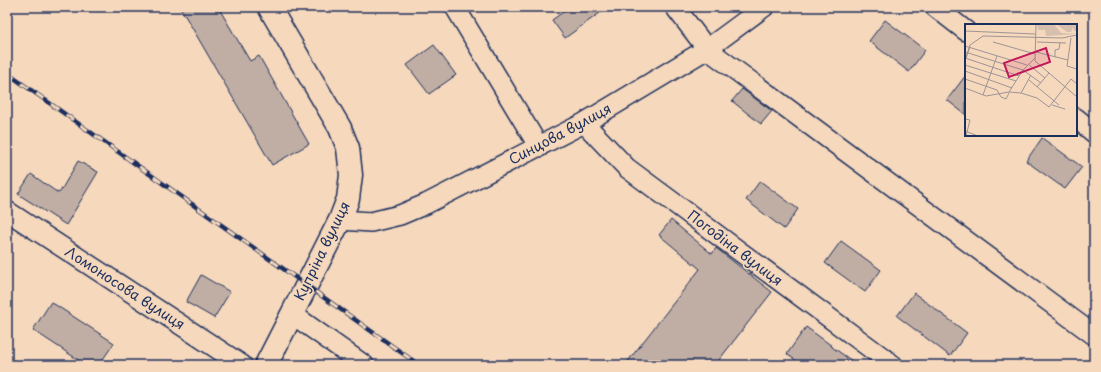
<svg xmlns="http://www.w3.org/2000/svg" width="1101" height="372" font-family="'Playpen Sans',sans-serif">
  <style>
    .building { fill: #c0aea4; stroke: #1b2f5e }
    .lines { fill: none; stroke-linecap: round; stroke-linejoin: round }
    .minor-casing { stroke: #1b2f5e; stroke-width: 22 }
    .major-casing { stroke: #1b2f5e; stroke-width: 25 }
    .minor { stroke: #f6d8bc; stroke-width: 19 }
    .major { stroke: #f6d8bc; stroke-width: 22 }
    .rail-casing { stroke: #1b2f5e; stroke-width: 4.5 }
    .rail { stroke: #f6d8bc; stroke-width: 3; stroke-dasharray: 9; stroke-linecap: butt }
    .labels { text-anchor: middle; stroke-width: 3; stroke-linejoin: round; paint-order: stroke }
    .street-label { font-size: 14px; fill: #1b2f5e; stroke: #f6d8bc }
    .inset-road { fill: none; stroke: #9e9496; stroke-width: 1 }
    .view { fill: #c2185b; fill-opacity: 0.15; stroke: #c2185b; stroke-width: 2 }
    .inset-edge { fill: none; stroke: #1b2f5e; stroke-width: 2 }
  </style>
  <rect width="100%" height="100%" fill="#f6d8bc"/>
  <filter id="ink" filterUnits="userSpaceOnUse"><feTurbulence type="fractalNoise" baseFrequency=".025" numOctaves="2"/><feDisplacementMap in="SourceGraphic" scale="8" xChannelSelector="R" yChannelSelector="G"/><feConvolveMatrix kernelMatrix="1 2 1 2 8 2 1 2 1" color-interpolation-filters="sRGB"/></filter>
  <g filter="url(#ink)">
    <!-- building -->
    <path class="building" d="M 180,7 L 218,7 L 250,61 L 259,56 L 309,144 L 272,165 Z
      M 570,7 L 608,7 L 565,38 L 552,20 Z
      M 885,20 L 925,50 L 909,72 L 869,41 Z
      M 434,45 L 456,75 L 429,94 L 407,65 Z
      M 966,75 L 966,115 L 947,100 Z
      M 742,89 L 772,111 L 761,124 L 732,101 Z
      M 1042,138 L 1082,167 L 1065,189 L 1026,161 Z
      M 78,161 L 98,172 L 66,225 L 18,194 L 31,174 L 58,193 L 60,192 Z
      M 760,181 L 798,209 L 784,229 L 746,200 Z
      M 671,220 L 712,254 L 716,248 L 772,292 L 715,365 L 625,365 L 700,269 L 659,235 Z
      M 841,241 L 881,270 L 865,292 L 825,263 Z
      M 201,275 L 230,292 L 214,318 L 186,302 Z
      M 914,293 L 967,333 L 950,356 L 897,316 Z
      M 51,302 L 114,343 L 99,365 L 86,365 L 33,330 Z
      M 806,327 L 832,346 L 832,347 L 858,365 L 802,365 L 787,354 Z"/>
    <g class="lines">
      <!-- minor casing -->
      <g class="minor-casing">
        <path id="minor" d="M 455,7 L 539,147
          M 675,7 L 707,49 L 1094,335
          M 935,7 L 966,31
          M 1076,118 L 1094,133
          M 584,123 L 627,168 L 893,365
          M 7,211 L 242,365
          M 340,220 L 371,222 L 400,215 L 426,204 L 584,123 L 707,49 L 764,7
          M 292,314 L 364,365"/>
      </g>
      <!-- major casing -->
      <g class="major-casing">
        <path id="major" d="M 266,365 L 340,220 L 348,199 L 351,175 L 348,148 L 340,128 L 269,7"/>
      </g>
      <!-- minor -->
      <use href="#minor" class="minor"/>
      <!-- major -->
      <use href="#major" class="major"/>
      <!-- rail casing -->
      <g class="rail-casing">
        <path id="rail" d="M 7,73 L 419,365"/>
      </g>
      <!-- rail -->
      <use href="#rail" class="rail"/>
    </g>
  </g>
  <g class="labels">
    <!-- street labels -->
    <g class="street-label">
      <text transform="translate(560 134) rotate(-28)" y="5">Синцова вулиця</text>
      <text transform="translate(735 248) rotate(37)" y="5">Погодіна вулиця</text>
      <text transform="translate(322 251) rotate(-64)" y="5">Купріна вулиця</text>
      <text transform="translate(125 288) rotate(33)" y="5">Ломоносова вулиця</text>
    </g>
  </g>
  <!-- overview -->
  <g transform="translate(965 24)">
    <rect width="112" height="112" fill="#f6d8bc"/>
    <path d="M 72,0 L 89,0 L 96,9 L 112,10 L 81,12 L 80,6 L 73,6 ZM 91,0 L 112,0 L 112,7 L 109,7 L 108,3 L 106,8 L 102,8 Z" fill="#d6bfaf"/>
    <path class="inset-road" d="M 56,0 L 71,0M 71,0 L 70,37 L 112,73M 0,7 L 70,10M 106,14 L 102,42 L 112,45M 28,18 L 70,30M 72,18 L 101,19M 0,22 L 62,41M 0,28 L 58,46 L 76,59M 71,28 L 103,36M 90,33 L 90,26 L 94,25 L 95,18M 0,34 L 54,52M 0,36 L 5,21 L 18,12 L 97,14 L 112,11M 0,37 L 5,23M 63,40 L 80,54M 0,41 L 51,57M 0,47 L 47,64M 0,55 L 32,66 L 36,73 L 41,75 L 44,69M 64,56 L 94,81M 72,63 L 84,49M 0,64 L 21,72 L 44,68 L 58,46 L 70,34M 44,68 L 56,69 L 72,74 L 84,83 L 106,55 L 112,60M 56,69 L 66,51M 18,71 L 32,32M 87,81 L 100,85M 0,95 L 5,96 L 1,112M 0,107 L 13,112"/>
    <path class="view" d="M 81,24 L 85,38 L 44,53 L 39,39 Z"/>
    <rect width="112" height="112" class="inset-edge"/>
  </g>
  <!-- margin -->
  <rect width="1101" height="372" fill="none" stroke="#f6d8bc" stroke-width="24"/>
  <rect x="12" y="12" width="1077" height="348" fill="none" stroke="#1b2f5e" stroke-width="1.5" filter="url(#ink)"/>
</svg>
